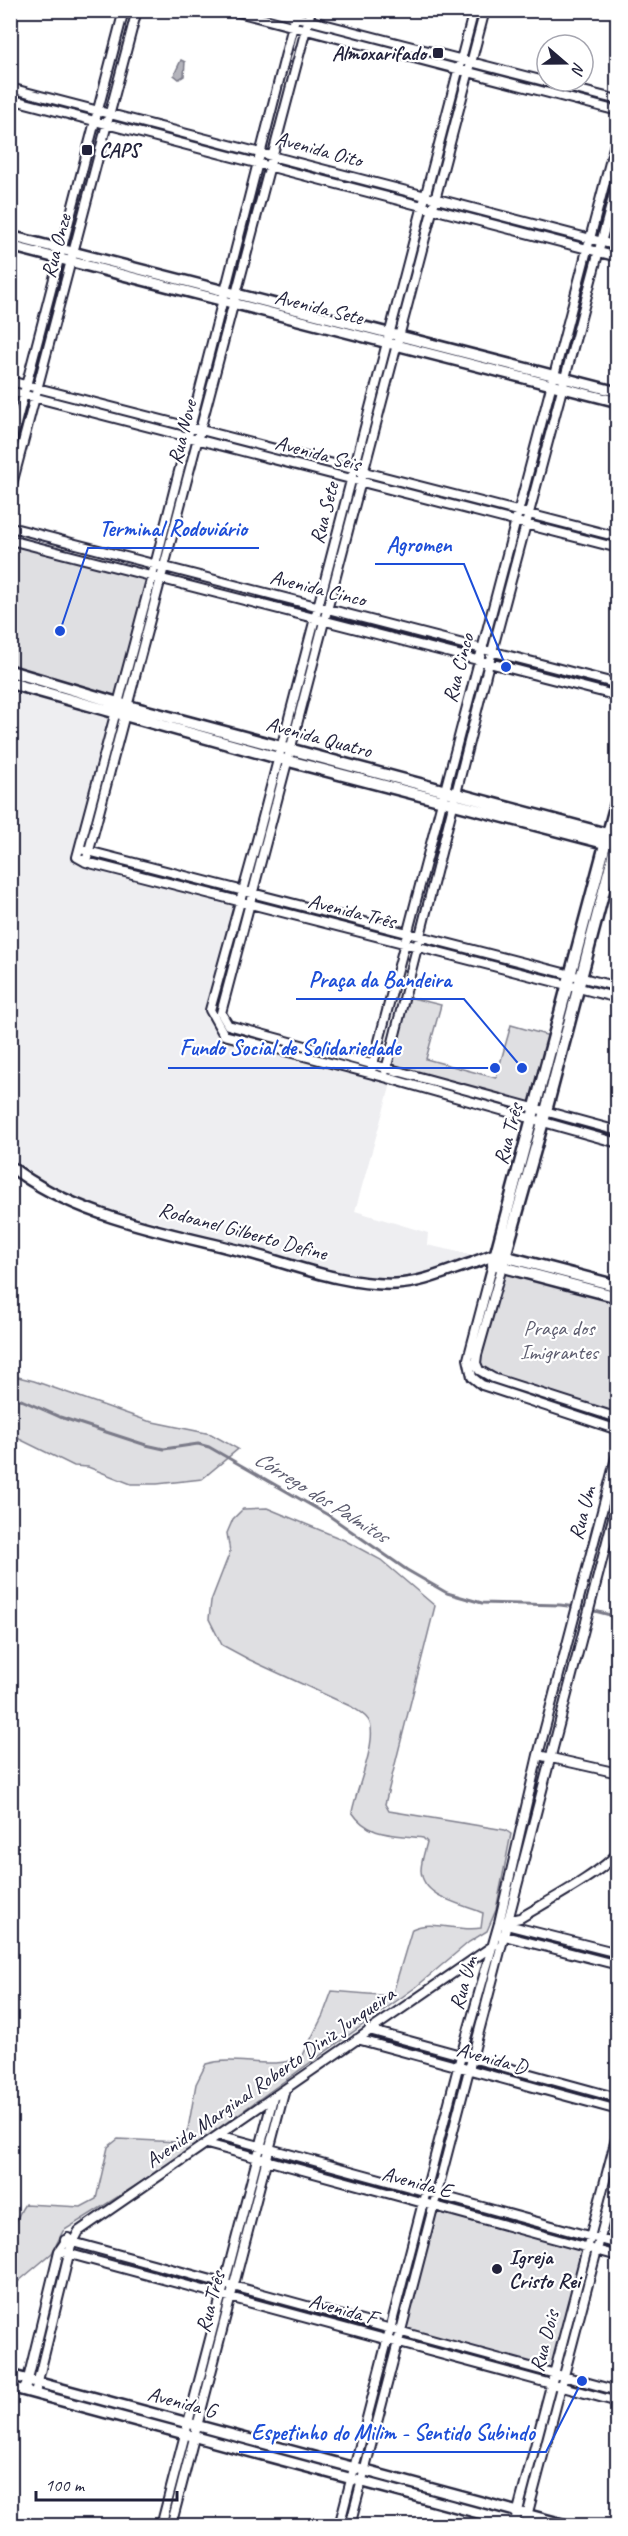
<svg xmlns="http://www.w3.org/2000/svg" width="628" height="2536" font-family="Caveat,sans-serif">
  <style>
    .built { fill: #eeeef1 }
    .green { fill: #dfdfe2; stroke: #80808e; stroke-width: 1.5 }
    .water { fill: #b4b4bc; stroke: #7a7a88; stroke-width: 1.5 }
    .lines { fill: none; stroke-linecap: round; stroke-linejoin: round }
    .stream { stroke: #7a7a88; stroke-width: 3 }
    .minor-casing { stroke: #22223b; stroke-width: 12 }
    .tertiary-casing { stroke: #22223b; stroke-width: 14 }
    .secondary-casing { stroke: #22223b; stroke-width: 15 }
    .minor { stroke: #fff; stroke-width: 8 }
    .tertiary { stroke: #fff; stroke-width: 9 }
    .secondary { stroke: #fff; stroke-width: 10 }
    .poi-dot { fill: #22223b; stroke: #fff; stroke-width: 2 }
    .labels { text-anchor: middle; stroke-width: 4.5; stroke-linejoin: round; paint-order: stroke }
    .poi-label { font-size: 21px; font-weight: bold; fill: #22223b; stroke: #fff; text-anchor: start }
    .street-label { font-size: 21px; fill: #22223b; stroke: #fff }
    .park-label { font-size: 21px; fill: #5b5b6d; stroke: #fff }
    .water-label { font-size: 22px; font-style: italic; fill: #5c5c6f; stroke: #fff }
    .leader { fill: none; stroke: #1d4ed8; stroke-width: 2 }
    .callout-dot { fill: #1d4ed8; stroke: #fff; stroke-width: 2 }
    .callout-label { font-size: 22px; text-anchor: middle; font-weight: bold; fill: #1d4ed8; stroke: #fff; stroke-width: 4.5; stroke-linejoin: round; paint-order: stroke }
  </style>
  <rect width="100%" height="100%" fill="#fff"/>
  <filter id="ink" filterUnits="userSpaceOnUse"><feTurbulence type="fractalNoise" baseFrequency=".0167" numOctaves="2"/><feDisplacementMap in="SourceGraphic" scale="12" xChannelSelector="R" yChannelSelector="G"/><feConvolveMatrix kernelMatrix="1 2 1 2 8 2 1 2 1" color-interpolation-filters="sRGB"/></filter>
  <g filter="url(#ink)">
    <!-- built -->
    <path class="built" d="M 10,685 L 114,714 L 76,857 L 239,902 L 209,1010 L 224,1035 L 392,1080 L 355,1211 L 428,1233 L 427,1245 L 477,1256 L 427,1276 L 408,1278 L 377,1278 L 342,1272 L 94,1205 L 53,1187 L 11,1158 Z"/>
    <!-- green -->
    <path class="green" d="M 10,540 L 152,577 L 118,703 L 11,671 Z
      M 404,996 L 441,1005 L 426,1059 L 496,1078 L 511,1025 L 553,1037 L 535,1109 L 387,1067 Z
      M 504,1268 L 617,1299 L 617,1417 L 486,1375 L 476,1359 Z
      M 10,1375 L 34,1381 L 148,1421 L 211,1434 L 238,1449 L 202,1479 L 157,1484 L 131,1484 L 88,1467 L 74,1466 L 11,1435 Z
      M 267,1508 L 344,1540 L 381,1560 L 435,1606 L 385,1804 L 389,1811 L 505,1830 L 511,1834 L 496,1910 L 487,1931 L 469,1942 L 416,1987 L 156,2173 L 63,2231 L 52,2253 L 13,2286 L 11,2327 C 10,2288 2,2237 25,2204 L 81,2207 L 96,2199 L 108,2147 L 118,2139 L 178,2142 L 188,2129 L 196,2084 L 206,2064 C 238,2055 270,2071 302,2057 L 323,2015 L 332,1991 L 392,1996 L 412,1929 C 431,1919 457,1932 481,1928 L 483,1913 C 463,1904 422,1898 421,1870 C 421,1862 425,1850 427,1842 L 423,1838 C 395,1834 369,1838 352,1812 C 356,1790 377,1743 370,1723 C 367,1715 358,1711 352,1707 L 250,1660 L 222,1645 L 209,1619 L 211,1601 L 230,1552 L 227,1533 L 233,1519 L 243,1509 Z
      M 433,2206 L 587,2248 L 554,2374 L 400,2331 Z"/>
    <!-- water -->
    <path class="water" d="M 181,60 L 185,62 L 184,76 L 179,79 L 174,75 Z"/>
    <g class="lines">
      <!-- stream -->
      <path class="stream" d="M 10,1395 L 60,1417 L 146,1445 L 164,1449 L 198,1444 L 209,1447 L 328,1515 L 407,1570 L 447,1593 L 482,1603 L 560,1605 L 583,1608 L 618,1617"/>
      <!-- minor casing -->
      <g class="minor-casing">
        <path id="minor" d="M 230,10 L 618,111
          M 269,10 L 618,100
          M 297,10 L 155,565 L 77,857 L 86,862 L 618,998
          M 474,10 L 256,844 L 210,1010 L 224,1035 L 384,1077 L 618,1143
          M 485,10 L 221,1013 L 228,1025 L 618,1131
          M 10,88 L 618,246
          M 10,99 L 618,257
          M 10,381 L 618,537
          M 10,391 L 618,548
          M 10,447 L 124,10
          M 10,492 L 137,10
          M 10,527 L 618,684
          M 10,540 L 618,696
          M 84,850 L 618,987
          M 86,862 L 311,10
          M 372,1068 L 618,132
          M 386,1070 L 489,663 L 618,179
          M 493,1264 L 468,1359 L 472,1377 L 482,1385 L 618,1430
          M 502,1267 L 477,1355 L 476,1363 L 479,1370 L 493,1378 L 618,1418
          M 538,1755 L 618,1773
          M 506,1921 L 520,1918 C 543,1904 605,1871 618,1852
          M 503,1924 L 618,1953
          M 501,1935 L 618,1965
          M 369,2030 L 618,2098
          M 357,2039 L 618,2110
          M 219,2135 L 618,2244
          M 207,2144 L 618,2256
          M 65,2240 L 618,2391
          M 59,2251 L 618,2402
          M 28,2379 L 59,2251 L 68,2238
          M 35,2393 L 71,2246 L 79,2231 L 494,1945
          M 526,2520 L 618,2170
          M 161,2526 L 273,2098
          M 171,2526 L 285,2089
          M 339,2526 L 461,2056 L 499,1923 L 538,1755 L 618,1450
          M 350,2526 L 618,1499
          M 514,2526 L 618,2131"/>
      </g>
      <!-- tertiary casing -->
      <g class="tertiary-casing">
        <path id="tertiary" d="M 10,236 L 618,392
          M 10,246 L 618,402
          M 10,1166 C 77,1219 173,1233 253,1254 C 299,1267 348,1286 396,1284 C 423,1283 450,1270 475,1262
          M 10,2375 L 570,2526
          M 28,2379 L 25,2391 L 527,2526
          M 10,2387 L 25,2391"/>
      </g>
      <!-- secondary casing -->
      <g class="secondary-casing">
        <path id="secondary" d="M 10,671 L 128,706 L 618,837
          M 10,683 L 289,761 L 616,846
          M 475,1262 L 496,1254 L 618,1286
          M 493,1264 L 618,796
          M 496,1265 L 618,1297
          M 502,1267 L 546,1111 L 617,841"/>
      </g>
      <!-- minor -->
      <use href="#minor" class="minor"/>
      <!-- tertiary -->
      <use href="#tertiary" class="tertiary"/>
      <!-- secondary -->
      <use href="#secondary" class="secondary"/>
    </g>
  </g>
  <!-- markers -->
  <g class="poi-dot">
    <rect x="432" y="47" width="12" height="12" rx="3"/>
    <rect x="81" y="144" width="12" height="12" rx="3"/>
    <circle cx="497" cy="2269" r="6"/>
  </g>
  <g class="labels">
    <!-- poi labels -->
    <g class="poi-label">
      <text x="426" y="60" text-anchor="end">Almoxarifado</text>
      <text x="99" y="157">CAPS</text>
      <text x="509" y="2264">Igreja<tspan x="509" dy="24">Cristo Rei</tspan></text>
    </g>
    <!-- street labels -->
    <g class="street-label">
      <text transform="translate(319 149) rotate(15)" y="7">Avenida Oito</text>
      <text transform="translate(56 246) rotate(-75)" y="7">Rua Onze</text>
      <text transform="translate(319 307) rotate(14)" y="7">Avenida Sete</text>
      <text transform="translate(182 432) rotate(-76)" y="7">Rua Nove</text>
      <text transform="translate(318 453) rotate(15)" y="7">Avenida Seis</text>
      <text transform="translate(324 513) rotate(-75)" y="7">Rua Sete</text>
      <text transform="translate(318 588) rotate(14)" y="7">Avenida Cinco</text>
      <text transform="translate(458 668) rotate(-75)" y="7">Rua Cinco</text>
      <text transform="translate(319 737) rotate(15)" y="7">Avenida Quatro</text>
      <text transform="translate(352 911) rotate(14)" y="7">Avenida Três</text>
      <text transform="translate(508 1134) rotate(-75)" y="7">Rua Três</text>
      <text transform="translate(243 1231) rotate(15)" y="7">Rodoanel Gilberto Define</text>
      <text transform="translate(582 1513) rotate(-75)" y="7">Rua Um</text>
      <text transform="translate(463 1983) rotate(-74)" y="7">Rua Um</text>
      <text transform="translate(492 2058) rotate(15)" y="7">Avenida D</text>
      <text transform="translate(270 2077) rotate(-35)" y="7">Avenida Marginal Roberto Diniz Junqueira</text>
      <text transform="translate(417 2182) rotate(15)" y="7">Avenida E</text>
      <text transform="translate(210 2302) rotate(-75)" y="7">Rua Três</text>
      <text transform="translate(343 2309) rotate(15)" y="7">Avenida F</text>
      <text transform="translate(544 2341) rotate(-75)" y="7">Rua Dois</text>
      <text transform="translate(182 2402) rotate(15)" y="7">Avenida G</text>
    </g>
    <!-- park labels -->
    <g class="park-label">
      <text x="559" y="1335">Praça dos<tspan x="559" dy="24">Imigrantes</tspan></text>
    </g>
    <!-- water labels -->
    <g class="water-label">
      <text transform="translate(322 1496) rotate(32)" y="8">Córrego dos Palmitos</text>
    </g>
  </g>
  <!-- callouts -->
  <path class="leader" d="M60 631L88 548H259M506 667L464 564H375M522 1068L464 999H296M495 1068L412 1068H168M582 2381L546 2452H239"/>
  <g class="callout-dot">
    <circle cx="60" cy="631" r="6"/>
    <circle cx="506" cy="667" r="6"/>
    <circle cx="522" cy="1068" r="6"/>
    <circle cx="495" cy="1068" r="6"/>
    <circle cx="582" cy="2381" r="6"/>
  </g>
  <g class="callout-label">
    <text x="173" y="536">Terminal Rodoviário</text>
    <text x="419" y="552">Agromen</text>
    <text x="380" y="987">Praça da Bandeira</text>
    <text x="290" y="1055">Fundo Social de Solidariedade</text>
    <text x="393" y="2440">Espetinho do Milim - Sentido Subindo</text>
  </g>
  <!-- margin -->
  <rect width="628" height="2536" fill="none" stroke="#fff" stroke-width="36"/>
  <rect x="18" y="18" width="592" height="2500" fill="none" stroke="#22223b" stroke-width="2" filter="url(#ink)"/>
  <!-- north arrow -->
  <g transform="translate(565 63) rotate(110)"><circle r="28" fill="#ffffff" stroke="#a7a7b1" stroke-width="1.5"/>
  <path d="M0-4.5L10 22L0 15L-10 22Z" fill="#22223b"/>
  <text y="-9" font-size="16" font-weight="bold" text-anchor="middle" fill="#22223b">N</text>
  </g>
  <!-- scale -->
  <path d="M36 2491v9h141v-9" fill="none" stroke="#22223b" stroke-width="3"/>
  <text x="45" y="2491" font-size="18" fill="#22223b" stroke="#ffffff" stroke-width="4.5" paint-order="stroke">100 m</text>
</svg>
